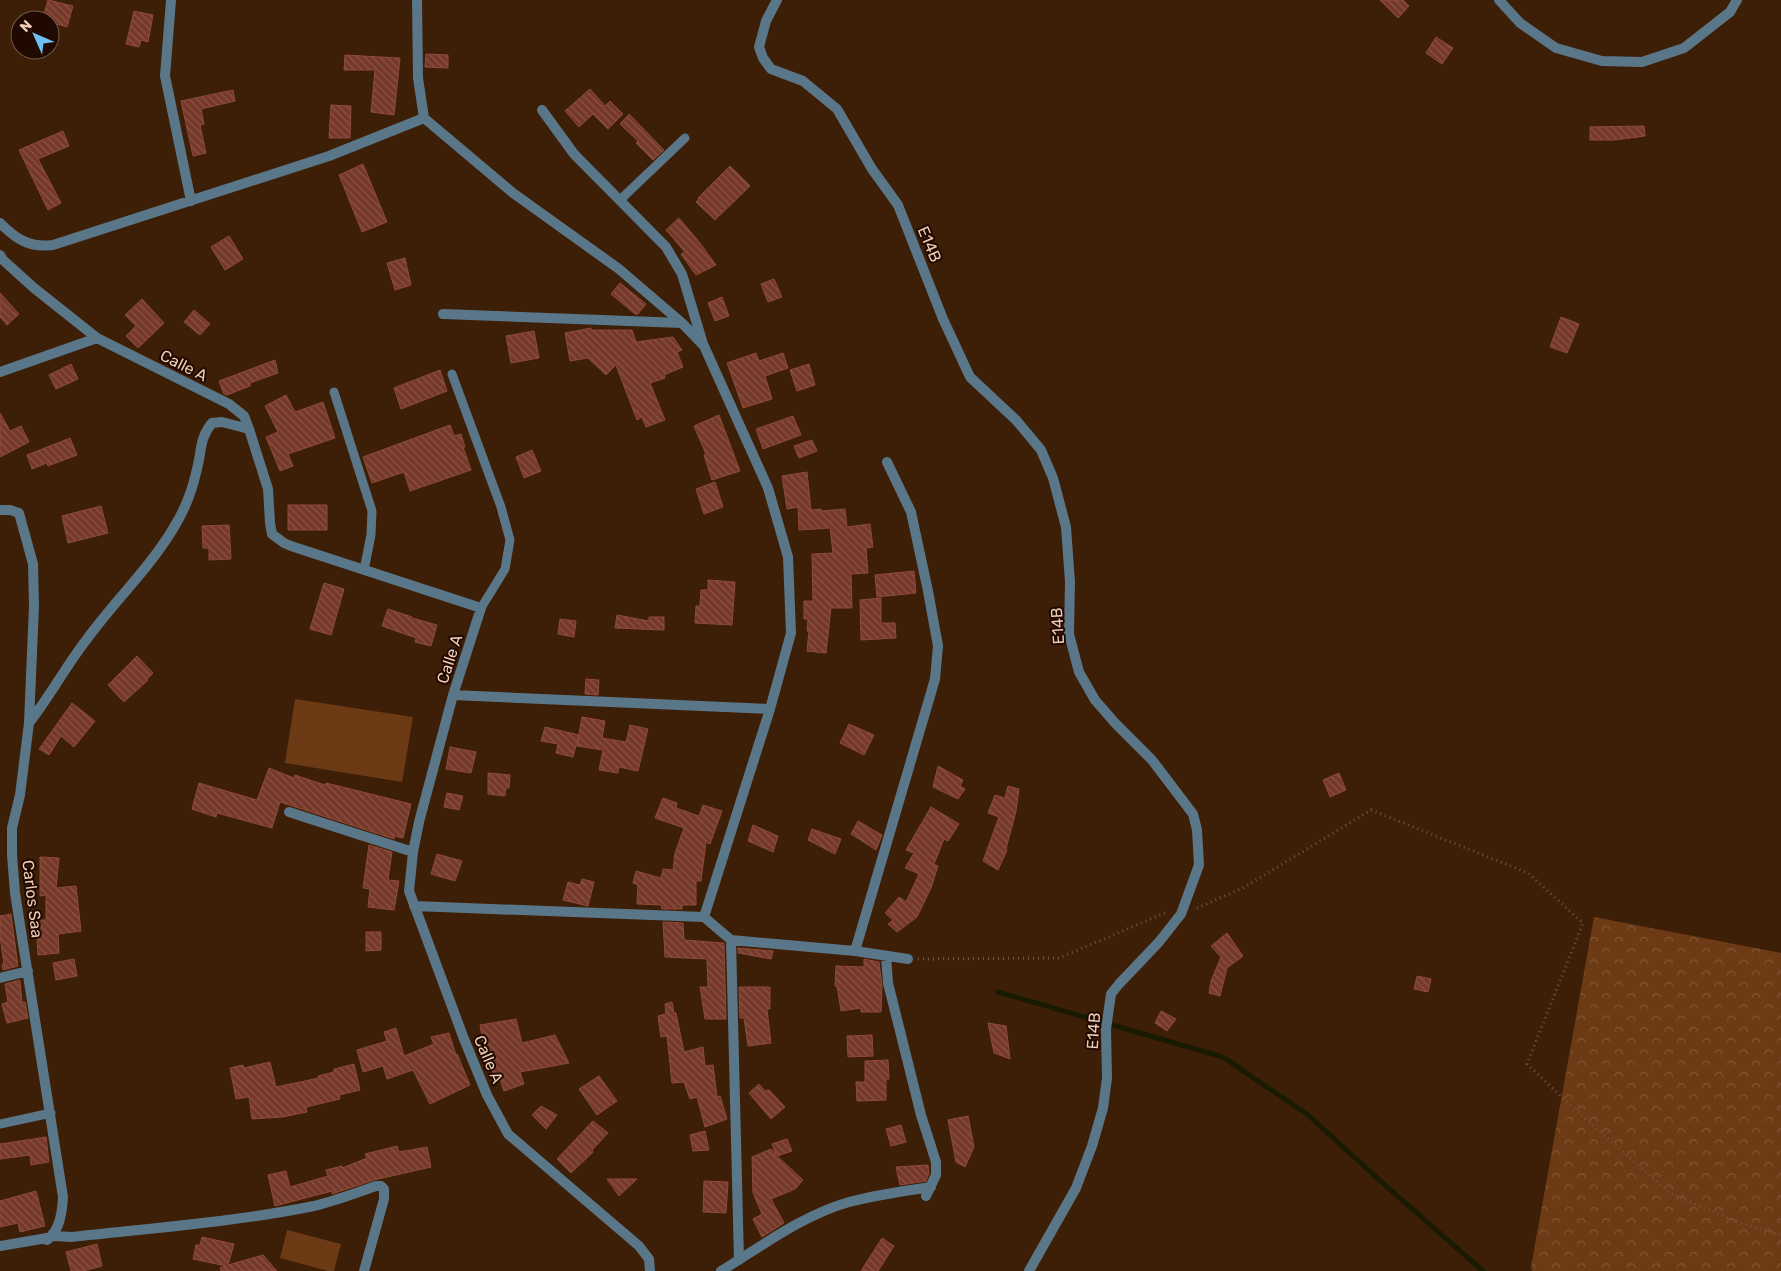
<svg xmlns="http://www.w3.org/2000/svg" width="1781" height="1271" font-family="Rubik,sans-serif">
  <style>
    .grass { fill: #6c3b15 }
    .forest { fill: url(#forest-crowns) }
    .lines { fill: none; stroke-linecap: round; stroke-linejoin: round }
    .stream { stroke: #181b00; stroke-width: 5 }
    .building { fill: url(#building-back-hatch); stroke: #8f4a38 }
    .path { stroke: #74543c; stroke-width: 3; stroke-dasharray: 1 4; stroke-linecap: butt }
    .service { stroke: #5a7789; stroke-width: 9 }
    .minor { stroke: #5a7789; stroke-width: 10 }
    .labels { text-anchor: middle; stroke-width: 4; stroke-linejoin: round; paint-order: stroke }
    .street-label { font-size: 16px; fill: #efcdb6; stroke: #200900 }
  </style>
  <defs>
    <pattern id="forest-crowns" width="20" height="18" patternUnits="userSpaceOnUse" patternTransform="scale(1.25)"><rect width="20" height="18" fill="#6c3b15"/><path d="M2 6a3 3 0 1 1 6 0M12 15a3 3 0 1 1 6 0" fill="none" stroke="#815635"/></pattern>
    <pattern id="building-back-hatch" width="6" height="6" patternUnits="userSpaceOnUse" patternTransform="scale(1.25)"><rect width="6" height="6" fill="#753829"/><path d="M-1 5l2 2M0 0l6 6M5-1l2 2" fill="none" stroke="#895446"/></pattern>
  </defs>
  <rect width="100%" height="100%" fill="#3d1e06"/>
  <!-- grass -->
  <path class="grass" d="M 295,699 L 413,717 L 402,782 L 285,763 Z
    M 287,1230 L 341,1244 L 334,1271 L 328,1271 L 280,1258 Z"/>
  <!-- forest -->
  <path class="forest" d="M 1594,917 L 1781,953 L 1781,1271 L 1532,1271 L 1531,1267 Z"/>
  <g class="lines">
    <!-- stream -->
    <path class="stream" d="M 998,992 L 1223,1057 L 1308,1115 L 1386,1186 L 1483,1271"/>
  </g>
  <!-- building -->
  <path class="building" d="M 48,0 L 73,6 L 67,27 L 50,22 L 50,20 L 42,20 Z
    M 1380,0 L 1403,0 L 1409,6 L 1398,18 Z
    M 134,11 L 153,15 L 148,42 L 141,40 L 139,47 L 126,44 Z
    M 1436,37 L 1453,48 L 1442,64 L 1426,53 Z
    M 426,54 L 448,55 L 448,68 L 425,67 Z
    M 345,55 L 400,58 L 394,115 L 371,112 L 375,70 L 344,70 Z
    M 590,89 L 605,106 L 610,101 L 623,114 L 608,129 L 593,114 L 579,127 L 565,111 Z
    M 233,90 L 235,101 L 201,109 L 204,124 L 200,125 L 206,153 L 193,156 L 181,101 Z
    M 331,105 L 351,106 L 350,138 L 329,138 Z
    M 629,114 L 664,150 L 653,160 L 636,143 L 638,141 L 620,124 Z
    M 1644,126 L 1645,136 L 1615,140 L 1590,140 L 1590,127 Z
    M 63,131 L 69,146 L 38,159 L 61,203 L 48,210 L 19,150 Z
    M 363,164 L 387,222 L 362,232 L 339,175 Z
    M 730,166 L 750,186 L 715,220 L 696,202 L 699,199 L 698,198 Z
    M 679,218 L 700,243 L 716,265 L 696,275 L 681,254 L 685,252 L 666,230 Z
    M 229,236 L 243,259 L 225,270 L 211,247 Z
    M 405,258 L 411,285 L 395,290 L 387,263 Z
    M 774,279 L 782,297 L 768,302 L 761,284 Z
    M 620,283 L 646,304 L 638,314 L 635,314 L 611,294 Z
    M 0,293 L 19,314 L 7,325 L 0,317 Z
    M 722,297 L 729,316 L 715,321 L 708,303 Z
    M 142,299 L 164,323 L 138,348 L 126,336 L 136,326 L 125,315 Z
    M 194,310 L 210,324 L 200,335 L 184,322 Z
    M 1561,317 L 1579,324 L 1567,353 L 1550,347 Z
    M 591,328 L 591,330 L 632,330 L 636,342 L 673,337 L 682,350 L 677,352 L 683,367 L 664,375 L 665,378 L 650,383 L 665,420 L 646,427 L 642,417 L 637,420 L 616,365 L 606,375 L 588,358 L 570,361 L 565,333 Z
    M 534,331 L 539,358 L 511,363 L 506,336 Z
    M 756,353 L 759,361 L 783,353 L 788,368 L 765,376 L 772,399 L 743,408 L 727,363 Z
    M 275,360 L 278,373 L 250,383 L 250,386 L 227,395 L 224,394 L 219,381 Z
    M 71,364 L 78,379 L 56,389 L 49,375 Z
    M 809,364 L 815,385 L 797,391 L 790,370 Z
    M 440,370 L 447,391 L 401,409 L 394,388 Z
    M 286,395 L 295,412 L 323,402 L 335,438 L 288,454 L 293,466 L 280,471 L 266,437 L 278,432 L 265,406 Z
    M 0,413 L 10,431 L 21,426 L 29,442 L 0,457 Z
    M 719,415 L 740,471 L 712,480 L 704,455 L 706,454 L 694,426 Z
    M 793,416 L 801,435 L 763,449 L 756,429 Z
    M 450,425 L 454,436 L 461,434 L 465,447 L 463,447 L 471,470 L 410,491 L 404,472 L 372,483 L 363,457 Z
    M 70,438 L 77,455 L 48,466 L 47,463 L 32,469 L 27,455 Z
    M 812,440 L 817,451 L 799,458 L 794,446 Z
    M 532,450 L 541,471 L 524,478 L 516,457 Z
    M 807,472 L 811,510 L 821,509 L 821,511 L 845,509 L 847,527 L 870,524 L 873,547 L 866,548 L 868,573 L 851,574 L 852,608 L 831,608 L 826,653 L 807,651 L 809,631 L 807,631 L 808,619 L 804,619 L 804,601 L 813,601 L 812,554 L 833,553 L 830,528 L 799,530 L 798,507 L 787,509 L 782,476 Z
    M 715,482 L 723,507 L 704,514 L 696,489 Z
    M 288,505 L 327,505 L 327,530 L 288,530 Z
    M 101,506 L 108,533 L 68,543 L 62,516 Z
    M 229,525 L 231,559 L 209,560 L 209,548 L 203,548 L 202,526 Z
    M 914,571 L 916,593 L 877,597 L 875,575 Z
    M 708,580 L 735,582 L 732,625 L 695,623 L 696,606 L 700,606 L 701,590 L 708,590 Z
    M 324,583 L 344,589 L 331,635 L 310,629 Z
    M 881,598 L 881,623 L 895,623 L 896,638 L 861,640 L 860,600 Z
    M 388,609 L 412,617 L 412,618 L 437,625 L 431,646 L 415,642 L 416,638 L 382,626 Z
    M 617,615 L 649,621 L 649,617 L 664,617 L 664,630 L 615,628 Z
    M 560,619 L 576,621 L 574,637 L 558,634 Z
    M 137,656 L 153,673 L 147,679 L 148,680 L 124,702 L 108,685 Z
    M 586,679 L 599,680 L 598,695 L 585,694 Z
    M 72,703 L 95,721 L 74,747 L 61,736 L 49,755 L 39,749 Z
    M 582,717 L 605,721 L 602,738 L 626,742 L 630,725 L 648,729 L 638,771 L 619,767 L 618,773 L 599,770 L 603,750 L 577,746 Z
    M 849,724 L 874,735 L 864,755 L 840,743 Z
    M 545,727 L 579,735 L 573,757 L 556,753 L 558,744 L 541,741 Z
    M 450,747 L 476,752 L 471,773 L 446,769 Z
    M 938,766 L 963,780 L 960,786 L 965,789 L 958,799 L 933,787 Z
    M 269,768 L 294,778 L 295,775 L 325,785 L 326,783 L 411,804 L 403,838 L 394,836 L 394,839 L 280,802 L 272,828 L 217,813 L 216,817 L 192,809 L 199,783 L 257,800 Z
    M 488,773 L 510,775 L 509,788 L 506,788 L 505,796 L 488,794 Z
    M 1339,773 L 1346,790 L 1330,797 L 1323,780 Z
    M 1008,786 L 1019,789 L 1016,811 L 1006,849 L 1007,850 L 998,870 L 983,861 L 999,817 L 988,813 L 995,795 L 1005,798 Z
    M 447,793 L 463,796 L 459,810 L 444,807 Z
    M 663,798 L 677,803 L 676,808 L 699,816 L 703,805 L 722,811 L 710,844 L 706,842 L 701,881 L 696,881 L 696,905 L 682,905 L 682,909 L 662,909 L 661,905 L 637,904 L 638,885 L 633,883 L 636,871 L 661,878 L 663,869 L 673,870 L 675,853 L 684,828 L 655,818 Z
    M 931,807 L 959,824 L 948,841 L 944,839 L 934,864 L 938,866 L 931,888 L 917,917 L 897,932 L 888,924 L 893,920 L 885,913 L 899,897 L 906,902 L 919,874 L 905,868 L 914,853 L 906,850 Z
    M 858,821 L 882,835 L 876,850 L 851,834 Z
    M 753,825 L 778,836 L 773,852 L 748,841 Z
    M 812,829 L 841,839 L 835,854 L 808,840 Z
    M 369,845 L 392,852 L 388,880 L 399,881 L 394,910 L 368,907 L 370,889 L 363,888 Z
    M 437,854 L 462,861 L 455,881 L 431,874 Z
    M 40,857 L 59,858 L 56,888 L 76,886 L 81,931 L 58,934 L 59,953 L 38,955 L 36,920 L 46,920 L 46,895 L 40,896 Z
    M 582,879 L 594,882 L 588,906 L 563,900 L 568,882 L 580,885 Z
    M 11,914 L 18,966 L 3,970 L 2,964 L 4,964 L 0,936 L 0,916 Z
    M 663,922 L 683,923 L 684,940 L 724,943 L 726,1019 L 705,1019 L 700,987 L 708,987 L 707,959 L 665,957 Z
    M 366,932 L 381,932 L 381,950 L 366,951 Z
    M 1227,933 L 1243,956 L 1227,968 L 1220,996 L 1209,993 L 1211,981 L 1221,957 L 1211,946 Z
    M 738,948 L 773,951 L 771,959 L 738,953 Z
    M 74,959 L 77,976 L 56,980 L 53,963 Z
    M 864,959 L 879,962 L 882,986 L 881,1012 L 861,1012 L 861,1008 L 841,1011 L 837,986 L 835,986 L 836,966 L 864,967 Z
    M 1417,976 L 1431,979 L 1428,992 L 1414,989 Z
    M 20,980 L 22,1002 L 25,1002 L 28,1018 L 7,1023 L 2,1004 L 8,1002 L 5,984 Z
    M 739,987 L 770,987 L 770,1009 L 767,1009 L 771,1043 L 748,1046 L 744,1018 L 740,1018 Z
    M 672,1002 L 674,1013 L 676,1013 L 684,1052 L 703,1047 L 705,1066 L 713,1065 L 717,1097 L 720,1096 L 727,1119 L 705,1127 L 697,1097 L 690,1099 L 684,1082 L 672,1083 L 667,1036 L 661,1037 L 658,1016 L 666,1014 L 665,1004 Z
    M 1161,1011 L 1176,1019 L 1167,1031 L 1155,1023 Z
    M 516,1019 L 522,1043 L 555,1035 L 569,1063 L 520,1072 L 524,1084 L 504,1091 L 498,1073 L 494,1075 L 485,1055 L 480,1025 Z
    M 988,1023 L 1006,1026 L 1010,1059 L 994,1053 Z
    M 396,1028 L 404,1056 L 434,1044 L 431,1037 L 449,1033 L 456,1055 L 457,1054 L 470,1085 L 430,1104 L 413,1070 L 387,1079 L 383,1066 L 363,1072 L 357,1050 L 387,1041 L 384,1032 Z
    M 872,1035 L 873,1056 L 848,1057 L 847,1036 Z
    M 888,1060 L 889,1079 L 886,1079 L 886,1100 L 857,1101 L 856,1082 L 865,1082 L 865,1061 Z
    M 270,1062 L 276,1087 L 319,1078 L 318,1076 L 334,1072 L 334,1069 L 354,1064 L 360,1090 L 339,1095 L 340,1099 L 306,1107 L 307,1112 L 282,1117 L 252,1119 L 249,1097 L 236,1099 L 230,1068 L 243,1065 L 244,1068 Z
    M 599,1076 L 617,1101 L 597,1115 L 579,1089 Z
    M 759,1084 L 765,1091 L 769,1090 L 785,1107 L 771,1119 L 749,1093 Z
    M 541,1106 L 557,1115 L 546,1129 L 532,1115 Z
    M 968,1116 L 974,1147 L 965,1167 L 956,1162 L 948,1120 Z
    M 593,1121 L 608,1133 L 592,1150 L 593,1152 L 571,1173 L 557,1159 Z
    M 901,1125 L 906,1142 L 891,1146 L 886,1129 Z
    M 705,1131 L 709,1150 L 693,1151 L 690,1135 Z
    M 46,1137 L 49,1162 L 31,1165 L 30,1155 L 0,1159 L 0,1144 Z
    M 787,1139 L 792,1151 L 777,1156 L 803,1180 L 795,1189 L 771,1199 L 784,1223 L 762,1237 L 753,1219 L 762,1214 L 753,1193 L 752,1157 L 771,1149 L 776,1155 L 772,1144 Z
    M 397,1146 L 399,1152 L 427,1147 L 431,1167 L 374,1180 L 332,1194 L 332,1191 L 275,1206 L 268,1175 L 286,1171 L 290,1187 L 328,1176 L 326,1170 L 342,1166 L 342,1168 L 367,1158 L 365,1154 Z
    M 928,1165 L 929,1173 L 926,1181 L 900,1185 L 896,1167 Z
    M 607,1179 L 637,1179 L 619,1196 Z
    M 704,1181 L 728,1182 L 726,1213 L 703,1212 Z
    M 36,1191 L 45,1226 L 20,1232 L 18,1223 L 0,1227 L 0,1201 Z
    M 202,1237 L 234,1244 L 228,1265 L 263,1255 L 277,1271 L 221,1271 L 220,1268 L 226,1266 L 193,1259 L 196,1245 L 200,1245 Z
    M 882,1238 L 894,1246 L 878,1271 L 861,1271 Z
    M 97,1244 L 102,1266 L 83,1271 L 71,1271 L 66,1252 Z"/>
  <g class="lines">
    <!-- path -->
    <path class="path" d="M 1197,908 L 1243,888 L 1371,810 L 1528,873 L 1583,923 L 1527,1064 L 1582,1116 L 1671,1194 L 1740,1223 L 1781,1235
      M 918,959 L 1059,958 L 1165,913"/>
    <!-- service -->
    <path class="service" d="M 620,200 L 685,138
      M 452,374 L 501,507 L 510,540 L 505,569 L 481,608
      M 334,392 L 372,511 L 371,535 L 364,570
      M 0,1124 L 51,1113"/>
    <!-- minor -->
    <path class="minor" d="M 171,0 L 165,76 L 191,201
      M 417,0 L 418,78 L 424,118
      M 777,0 L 766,21 L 759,47 L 763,58 L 771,69 L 803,81 L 837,109 L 872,169 L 898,205 L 943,319 L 970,377 L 1016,420 L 1041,450 L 1053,478 L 1066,527 L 1070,582 L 1069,634 L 1079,672 L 1095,700 L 1115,723 L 1152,760 L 1193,814 L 1197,830 L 1199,865 L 1181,914 L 1159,942 L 1119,984 L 1111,994 L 1106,1029 L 1107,1078 L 1103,1108 L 1092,1146 L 1076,1188 L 1029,1271
      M 1499,0 L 1520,23 L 1556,48 L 1602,61 L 1642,62 L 1684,48 L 1730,12 L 1737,0
      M 542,110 L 574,154 L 666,247 L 682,274 L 703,344
      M 0,223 C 16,239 29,248 53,245 L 329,156 L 424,118 L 513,193 L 619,269 L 682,323 L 704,346 L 768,488 L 788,557 L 791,633 L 770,709 L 704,917
      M 0,255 L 3,260 L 34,288 L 97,338 L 229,404 L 244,416 L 249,429 L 268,489 L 270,523 L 272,534 L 284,543 L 291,546 L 481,608 L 453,695 L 419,822 L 413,852 L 409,891 L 464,1039 L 487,1095 L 508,1134 L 639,1246 L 649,1259 L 650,1271
      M 443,314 L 682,323
      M 0,372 L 97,338
      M 0,510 L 10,510 L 19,513 L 33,564 L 34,606 L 29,723 L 20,795 L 12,828 L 12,855 L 15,893 L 63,1197 C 62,1213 60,1230 47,1240 L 47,1238 L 0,1246
      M 453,695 L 770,709
      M 29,723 C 50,696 66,666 87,639 C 116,599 153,565 177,522 C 187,505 193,487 197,469 C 202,450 199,439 212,423 L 222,422 L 249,429
      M 289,812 L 413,852
      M 414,906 L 704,917 L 731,940 L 855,951 L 908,959
      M 731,940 L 739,1260
      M 855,951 L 935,679 L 938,646 L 928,591 L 911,512 L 887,462
      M 886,957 L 888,983 L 921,1115 L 936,1162 L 936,1175 L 926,1196
      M 0,978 L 28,971
      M 53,1236 L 72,1237 C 153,1228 235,1222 314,1206 C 335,1201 356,1193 376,1186 L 381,1186 L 384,1189 L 384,1199 L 364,1271
      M 721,1271 C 762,1246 803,1215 849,1202 C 876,1195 904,1191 931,1187"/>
  </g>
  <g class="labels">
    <!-- street labels -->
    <g class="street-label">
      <text transform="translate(930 244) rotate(67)" y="6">E14B</text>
      <text transform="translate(184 365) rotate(27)" y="6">Calle A</text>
      <text transform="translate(1057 626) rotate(-94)" y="6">E14B</text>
      <text transform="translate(449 659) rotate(-72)" y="6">Calle A</text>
      <text transform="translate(33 899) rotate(83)" y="6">Carlos Saa</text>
      <text transform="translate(1093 1031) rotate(-86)" y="6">E14B</text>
      <text transform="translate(489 1059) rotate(67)" y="6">Calle A</text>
    </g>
  </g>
  <!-- north arrow -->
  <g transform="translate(35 35) rotate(315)"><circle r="24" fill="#200900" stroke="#735749"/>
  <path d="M0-4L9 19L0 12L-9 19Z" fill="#6dc2f3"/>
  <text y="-8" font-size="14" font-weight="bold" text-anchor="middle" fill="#efcdb6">N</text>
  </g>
</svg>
